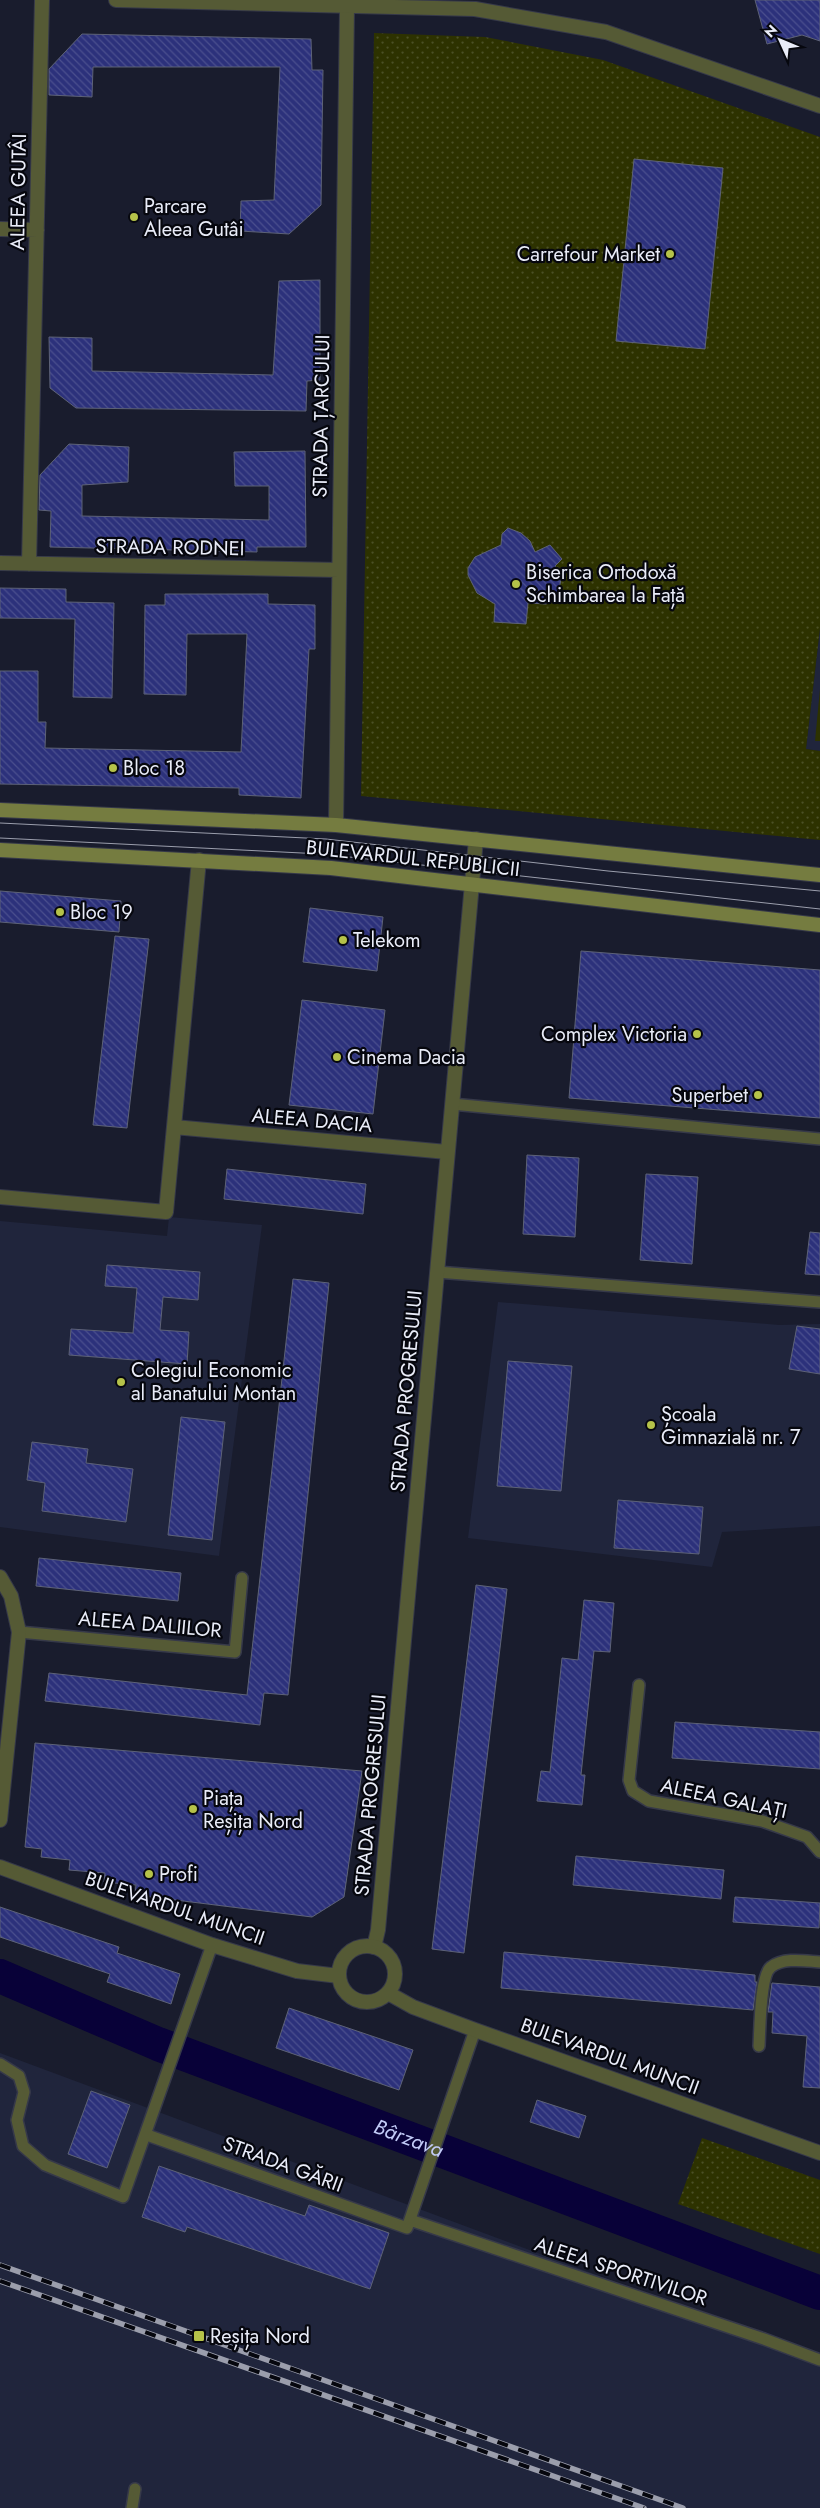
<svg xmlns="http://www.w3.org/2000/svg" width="820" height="2508" font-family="Jost,sans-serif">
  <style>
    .built { fill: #20253c }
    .grass { fill: #2d3200 }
    .park { fill: url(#park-dots) }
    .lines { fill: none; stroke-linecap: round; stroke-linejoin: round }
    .river { stroke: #080138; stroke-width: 34 }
    .building { fill: url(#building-back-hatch); stroke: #5d6277 }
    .service-casing { stroke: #363949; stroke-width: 14 }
    .minor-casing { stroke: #363949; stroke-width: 16 }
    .tertiary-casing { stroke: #363949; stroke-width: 16 }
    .secondary-casing { stroke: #363949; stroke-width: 16 }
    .service { stroke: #555a35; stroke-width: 11 }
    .minor { stroke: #555a35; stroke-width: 14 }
    .tertiary { stroke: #555a35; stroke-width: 14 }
    .secondary { stroke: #757c40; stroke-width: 14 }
    .tram { stroke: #9b9eac; stroke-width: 1 }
    .rail-casing { stroke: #9b9eac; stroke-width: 5.5 }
    .rail { stroke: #06070e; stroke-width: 4; stroke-dasharray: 11; stroke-linecap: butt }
    .poi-dot { fill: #b5c249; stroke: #06070e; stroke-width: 2 }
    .labels { text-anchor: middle; stroke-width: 4.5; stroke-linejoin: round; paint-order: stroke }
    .street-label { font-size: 20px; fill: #e9ecf8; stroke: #06070e }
    .poi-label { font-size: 20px; fill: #e9ecf8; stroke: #06070e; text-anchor: start }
    .water-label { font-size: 21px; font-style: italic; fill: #c2cbf7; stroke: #06070e }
  </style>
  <defs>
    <pattern id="park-dots" width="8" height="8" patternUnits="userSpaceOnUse" patternTransform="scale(1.25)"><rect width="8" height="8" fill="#2d3200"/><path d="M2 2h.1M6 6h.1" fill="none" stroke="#4b5026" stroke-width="1.8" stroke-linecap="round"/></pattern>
    <pattern id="building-back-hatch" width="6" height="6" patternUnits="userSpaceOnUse" patternTransform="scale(1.25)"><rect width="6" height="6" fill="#2c317b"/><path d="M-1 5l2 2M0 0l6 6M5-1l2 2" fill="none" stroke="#4b4f8e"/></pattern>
  </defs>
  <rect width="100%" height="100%" fill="#191c2d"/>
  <!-- built -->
  <path class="built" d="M 820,628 L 820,751 L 806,749 Z
    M 169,1217 L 262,1225 L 219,1556 L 0,1527 L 0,1221 L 167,1236 Z
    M 498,1302 L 779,1325 L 820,1324 L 820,1526 L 722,1532 L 712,1567 L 468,1538 Z
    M 0,2053 L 820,2358 L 820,2508 L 0,2508 Z"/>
  <!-- grass -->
  <path class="grass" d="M 820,689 L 820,741 L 815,741 Z"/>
  <!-- park -->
  <path class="park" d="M 374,33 L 485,37 L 603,60 L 820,137 L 820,628 L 806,749 L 820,751 L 820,840 L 361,796 Z
    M 702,2138 L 820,2180 L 820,2254 L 678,2204 Z"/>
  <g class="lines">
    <!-- river -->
    <path class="river" id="s1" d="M 0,1976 L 158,2044 L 820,2293"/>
  </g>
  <!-- building -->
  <path class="building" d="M 755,0 L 820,0 L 820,41 L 802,35 L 767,44 Z
    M 82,34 L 311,39 L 312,70 L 323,70 L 321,205 L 289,234 L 240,231 L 241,201 L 274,200 L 280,67 L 93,67 L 92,97 L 49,95 L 49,69 Z
    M 634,159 L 723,168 L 705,349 L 616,341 Z
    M 320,280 L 320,380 L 307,381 L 306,411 L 76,408 L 50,388 L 49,337 L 92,338 L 92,371 L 273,375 L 279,281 Z
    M 69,444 L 129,447 L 128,482 L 82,485 L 82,516 L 269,520 L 269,486 L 235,486 L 234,452 L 305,451 L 306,547 L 257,547 L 257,552 L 50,547 L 51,511 L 39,510 L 40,475 Z
    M 508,528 L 521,533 L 530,541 L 535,552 L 550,545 L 562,559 L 555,566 L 562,575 L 557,598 L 546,604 L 528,603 L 526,624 L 494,622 L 495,604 L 477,593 L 468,575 L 468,568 L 475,557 L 501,545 L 502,534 Z
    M 0,588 L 66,589 L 66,602 L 114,603 L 112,698 L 73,697 L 75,619 L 0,618 Z
    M 165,594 L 268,594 L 268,604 L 315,605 L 315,649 L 309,649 L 301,798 L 239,795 L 239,788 L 0,784 L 0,671 L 38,671 L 38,722 L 46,722 L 45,748 L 241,752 L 247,634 L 187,634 L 186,695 L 144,694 L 145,605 L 165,605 Z
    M 0,891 L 121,901 L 119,932 L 0,922 Z
    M 310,908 L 383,917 L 377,971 L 303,962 Z
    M 115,936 L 149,939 L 127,1128 L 93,1125 Z
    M 581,951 L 820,970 L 820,1118 L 569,1098 Z
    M 302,1000 L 385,1010 L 373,1114 L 289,1105 Z
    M 527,1155 L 579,1158 L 575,1237 L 523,1234 Z
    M 227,1169 L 366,1184 L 363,1214 L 224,1199 Z
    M 646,1174 L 698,1177 L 692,1264 L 640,1260 Z
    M 810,1232 L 820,1233 L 820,1275 L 805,1274 Z
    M 107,1265 L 200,1272 L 198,1300 L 163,1297 L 160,1330 L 189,1332 L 187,1364 L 69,1355 L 71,1329 L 133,1333 L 137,1288 L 105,1286 Z
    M 293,1279 L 329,1283 L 288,1695 L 264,1693 L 260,1725 L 45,1701 L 49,1673 L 247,1695 Z
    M 797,1326 L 820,1329 L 820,1374 L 789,1369 Z
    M 508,1361 L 572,1366 L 561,1491 L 497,1486 Z
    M 181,1417 L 225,1422 L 212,1540 L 168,1535 Z
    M 32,1442 L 88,1449 L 86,1463 L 133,1469 L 126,1522 L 42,1511 L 45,1483 L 27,1480 Z
    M 618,1500 L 703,1507 L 699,1554 L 614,1548 Z
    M 39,1558 L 181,1573 L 178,1601 L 36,1586 Z
    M 476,1585 L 507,1589 L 464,1953 L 432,1949 Z
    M 584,1600 L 614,1603 L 610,1652 L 594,1651 L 581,1775 L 585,1775 L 582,1805 L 537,1801 L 541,1771 L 550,1772 L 562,1658 L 578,1660 Z
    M 675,1722 L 820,1732 L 820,1769 L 672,1758 Z
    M 35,1743 L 362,1771 L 344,1897 L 312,1917 L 135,1895 L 136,1885 L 104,1882 L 105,1873 L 69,1870 L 70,1860 L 41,1857 L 42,1849 L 25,1847 Z
    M 576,1856 L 724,1870 L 721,1899 L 573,1885 Z
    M 735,1897 L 820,1903 L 819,1928 L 733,1922 Z
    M 0,1907 L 119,1947 L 117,1953 L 180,1974 L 171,2004 L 107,1982 L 110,1974 L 0,1937 Z
    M 504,1952 L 755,1975 L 755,1982 L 757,1982 L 753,2010 L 501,1988 Z
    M 772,1983 L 820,1987 L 820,2088 L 803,2087 L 807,2036 L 772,2033 L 773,2012 L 768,2012 Z
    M 289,2008 L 413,2050 L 399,2090 L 276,2048 Z
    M 91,2091 L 130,2105 L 107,2168 L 68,2154 Z
    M 537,2100 L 586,2116 L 579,2138 L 530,2122 Z
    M 159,2166 L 305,2216 L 309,2205 L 389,2233 L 370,2289 L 187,2227 L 185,2232 L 142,2217 Z"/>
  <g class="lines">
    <!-- service casing -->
    <g class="service-casing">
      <path id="service" d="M 452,1104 L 820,1139
        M 437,1272 L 820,1302
        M 19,1632 L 235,1652 L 242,1578
        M 639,1685 L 629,1780 L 633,1791 L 649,1801 L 762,1821 L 807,1837 L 820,1852
        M 759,2046 C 760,2030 760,1975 771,1967 C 784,1957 805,1961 820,1962
        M 0,2064 L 19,2076 L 24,2092 L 17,2120 L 23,2146 L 45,2165 L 123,2197 L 212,1945
        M 147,2135 L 407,2228 L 475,2030
        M 410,2220 L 764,2339 L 820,2360
        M 132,2508 L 135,2489"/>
    </g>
    <!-- minor casing -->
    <g class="minor-casing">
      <path id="minor" d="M 0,229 L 37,230
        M 0,563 L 339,570
        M 29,564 L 42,0
        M 336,825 L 347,7
        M 174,1127 L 447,1152
        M 0,1197 L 166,1212 L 199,860
        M 0,1577 L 11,1596 L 19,1632 L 0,1820
        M 374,1947 L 378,1930 L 476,839"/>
    </g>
    <!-- tertiary casing -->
    <g class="tertiary-casing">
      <path id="tertiary" d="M 116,0 L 475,9 L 606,32 L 820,106
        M 0,1867 L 212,1945 L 297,1971 L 339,1976
        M339 1974a28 28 0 1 1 56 0a28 28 0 1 1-56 0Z
        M 388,1993 L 413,2007 L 475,2030 L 820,2153"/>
    </g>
    <!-- secondary casing -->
    <g class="secondary-casing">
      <path id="secondary" d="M 0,810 L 336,825 L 820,875
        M 0,850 L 331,868 L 820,925"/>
    </g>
    <!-- service -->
    <use href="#service" class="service"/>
    <!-- minor -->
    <use href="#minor" class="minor"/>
    <!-- tertiary -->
    <use href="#tertiary" class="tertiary"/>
    <!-- secondary -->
    <use href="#secondary" class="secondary"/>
    <!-- tram -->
    <path class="tram" d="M 0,823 L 326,839 L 608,871 L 820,891
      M 0,838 L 322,854 L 820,909"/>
    <!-- rail casing -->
    <g class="rail-casing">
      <path id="rail" d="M 0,2265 L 683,2508
        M 0,2281 L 644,2508"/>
    </g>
    <!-- rail -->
    <use href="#rail" class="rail"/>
  </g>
  <!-- markers -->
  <g class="poi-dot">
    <circle cx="134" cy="217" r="5"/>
    <circle cx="670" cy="254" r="5"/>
    <circle cx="516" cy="584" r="5"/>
    <circle cx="113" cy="768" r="5"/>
    <circle cx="60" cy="912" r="5"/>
    <circle cx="343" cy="940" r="5"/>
    <circle cx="697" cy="1034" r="5"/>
    <circle cx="337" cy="1057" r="5"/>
    <circle cx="758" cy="1095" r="5"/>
    <circle cx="121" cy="1382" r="5"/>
    <circle cx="651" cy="1425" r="5"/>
    <circle cx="193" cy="1809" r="5"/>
    <circle cx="149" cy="1874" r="5"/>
    <rect x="193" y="2330" width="12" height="12" rx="2.5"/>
  </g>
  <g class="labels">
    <!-- street labels -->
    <g class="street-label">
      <text transform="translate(18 192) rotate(-89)" y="7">ALEEA GUTÂI</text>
      <text transform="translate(321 416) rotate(-89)" y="7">STRADA ȚARCULUI</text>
      <text transform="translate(170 547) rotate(1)" y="7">STRADA RODNEI</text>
      <text transform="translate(413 858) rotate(6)" y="7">BULEVARDUL REPUBLICII</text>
      <text transform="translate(312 1120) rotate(5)" y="7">ALEEA DACIA</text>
      <text transform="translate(406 1391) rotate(-85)" y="7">STRADA PROGRESULUI</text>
      <text transform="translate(150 1624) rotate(5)" y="7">ALEEA DALIILOR</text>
      <text transform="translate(370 1795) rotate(-85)" y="7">STRADA PROGRESULUI</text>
      <text transform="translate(724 1798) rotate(12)" y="7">ALEEA GALAȚI</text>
      <text transform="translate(175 1908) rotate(19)" y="7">BULEVARDUL MUNCII</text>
      <text transform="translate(610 2056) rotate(20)" y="7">BULEVARDUL MUNCII</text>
      <text transform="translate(283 2164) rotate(20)" y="7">STRADA GĂRII</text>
      <text transform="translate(621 2271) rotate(18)" y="7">ALEEA SPORTIVILOR</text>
    </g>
    <!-- poi labels -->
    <g class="poi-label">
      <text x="144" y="213">Parcare<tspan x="144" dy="23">Aleea Gutâi</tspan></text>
      <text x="660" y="261" text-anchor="end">Carrefour Market</text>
      <text x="526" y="579">Biserica Ortodoxă<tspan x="526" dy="23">Schimbarea la Față</tspan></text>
      <text x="123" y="775">Bloc 18</text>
      <text x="70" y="919">Bloc 19</text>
      <text x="353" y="947">Telekom</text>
      <text x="687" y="1041" text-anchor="end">Complex Victoria</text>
      <text x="347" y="1064">Cinema Dacia</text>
      <text x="748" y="1102" text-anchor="end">Superbet</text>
      <text x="131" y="1377">Colegiul Economic<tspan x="131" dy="23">al Banatului Montan</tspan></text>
      <text x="661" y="1421">Școala<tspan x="661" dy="23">Gimnazială nr. 7</tspan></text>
      <text x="203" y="1805">Piața<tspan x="203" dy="23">Reșița Nord</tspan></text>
      <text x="159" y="1881">Profi</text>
      <text x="210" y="2343">Reșița Nord</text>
    </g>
    <!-- water labels -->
    <g class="water-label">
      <text dy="7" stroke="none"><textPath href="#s1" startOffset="440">Bârzava</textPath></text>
    </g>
  </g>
  <!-- north arrow -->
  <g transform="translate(780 40) rotate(314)" stroke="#06070e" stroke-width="4" paint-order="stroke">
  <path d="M0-4L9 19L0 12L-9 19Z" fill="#e9ecf8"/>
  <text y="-8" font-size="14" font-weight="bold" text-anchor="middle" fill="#e9ecf8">N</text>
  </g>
</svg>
